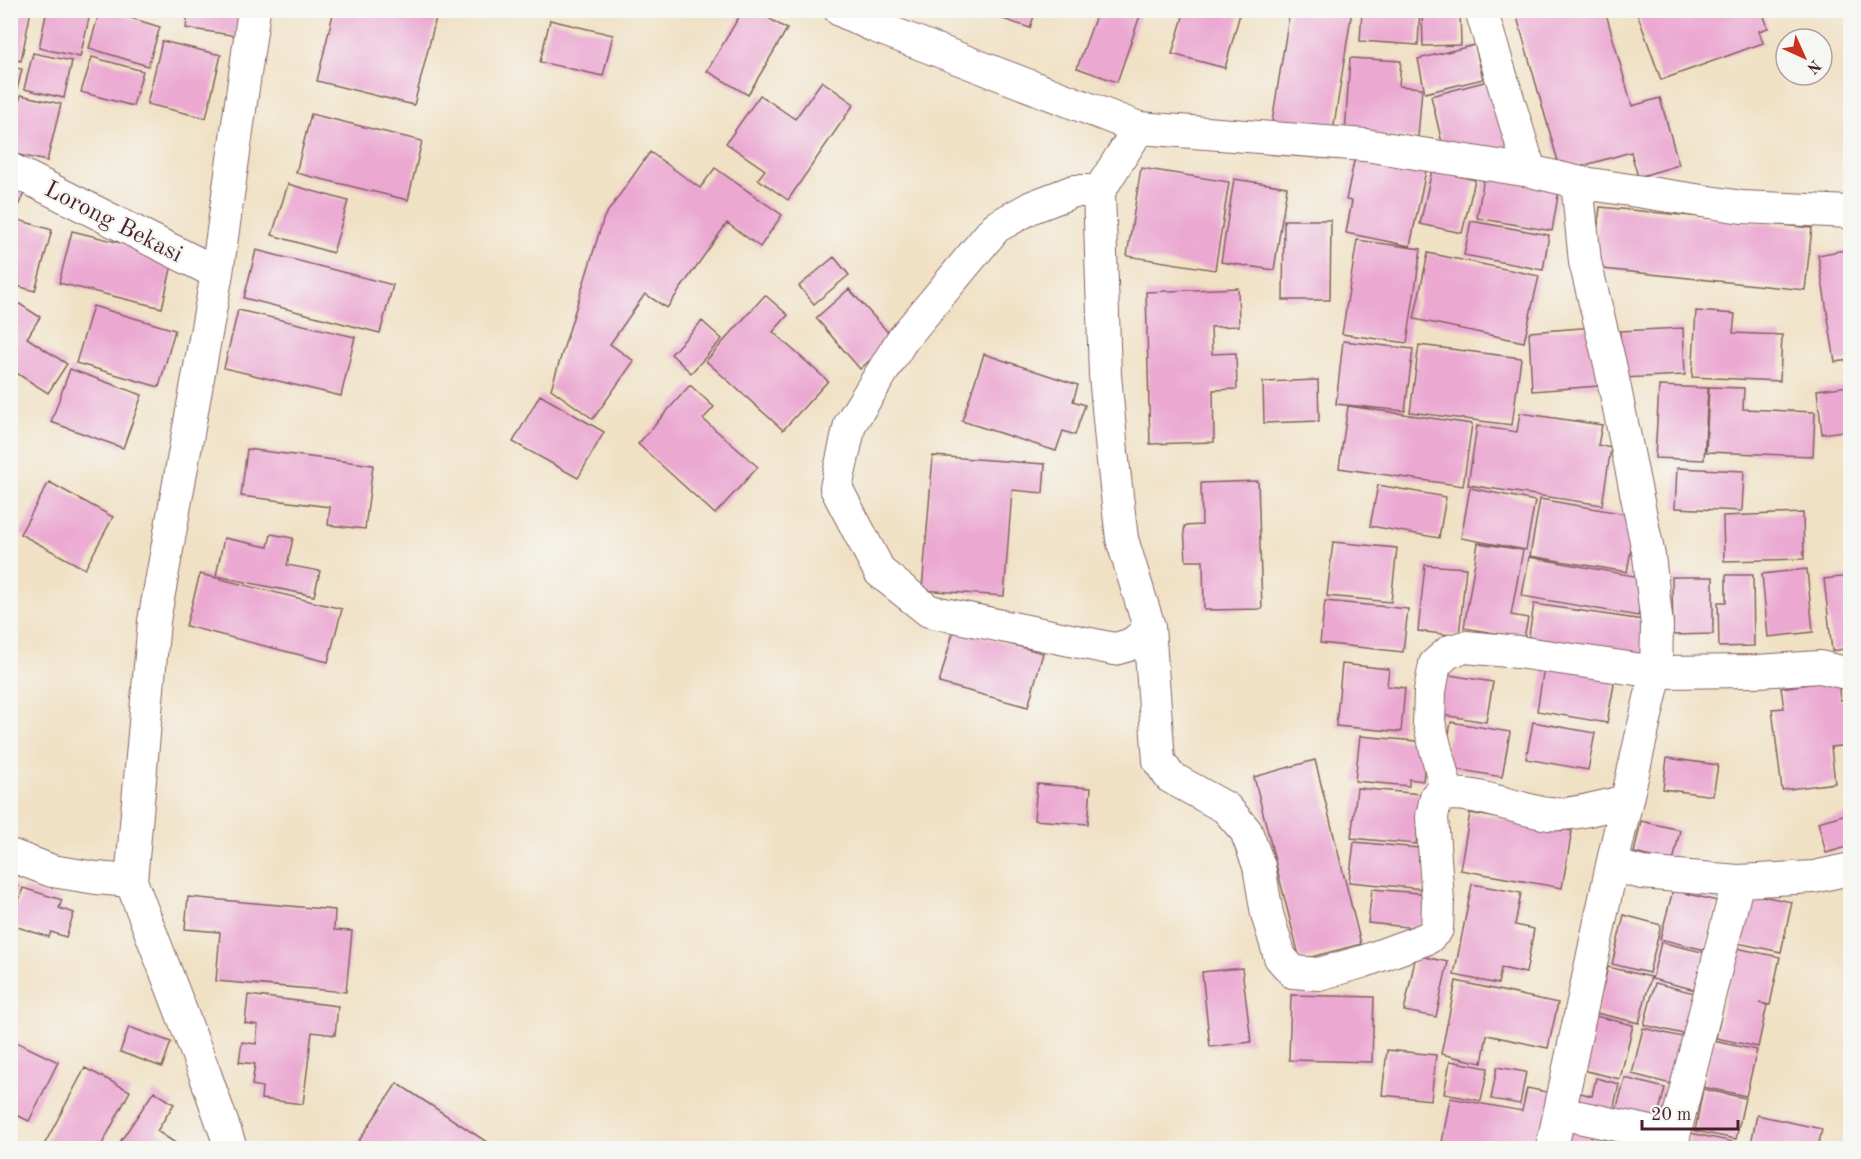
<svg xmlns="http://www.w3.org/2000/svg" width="1861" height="1159" font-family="'Old Standard TT',serif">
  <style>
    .building { fill: #eba9d2 }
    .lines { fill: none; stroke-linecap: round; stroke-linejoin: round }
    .minor-casing { stroke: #846361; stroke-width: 34 }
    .minor { stroke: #fff; stroke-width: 32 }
    .labels { text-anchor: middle; stroke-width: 4.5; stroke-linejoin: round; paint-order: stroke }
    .street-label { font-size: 24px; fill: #4a1f2b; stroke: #f6f6f2 }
  </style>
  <rect width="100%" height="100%" fill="#f6f6f2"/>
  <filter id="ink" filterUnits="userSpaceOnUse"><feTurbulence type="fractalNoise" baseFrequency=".0167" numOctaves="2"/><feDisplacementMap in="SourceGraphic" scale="12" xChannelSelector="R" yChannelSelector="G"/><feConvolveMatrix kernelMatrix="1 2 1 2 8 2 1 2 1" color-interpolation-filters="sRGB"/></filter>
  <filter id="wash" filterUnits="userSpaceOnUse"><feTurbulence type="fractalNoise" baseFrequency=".008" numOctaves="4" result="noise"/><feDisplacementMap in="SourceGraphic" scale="24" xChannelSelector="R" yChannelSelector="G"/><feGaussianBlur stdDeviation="1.35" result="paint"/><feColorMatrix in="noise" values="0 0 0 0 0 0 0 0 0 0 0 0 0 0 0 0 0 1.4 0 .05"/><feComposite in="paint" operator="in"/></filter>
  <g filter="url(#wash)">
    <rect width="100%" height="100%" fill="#f0e1c5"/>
    <g id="blocks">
      <!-- building -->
      <path class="building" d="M 10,10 L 31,10 L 21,61 L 10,58 Z
        M 47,10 L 91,10 L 80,57 L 39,48 Z
        M 100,10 L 105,10 L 160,27 L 148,66 L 89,48 Z
        M 188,10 L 241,10 L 237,36 L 186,28 Z
        M 334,10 L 438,10 L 414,105 L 317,81 Z
        M 743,10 L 755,10 L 787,29 L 748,95 L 707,71 Z
        M 989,10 L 1036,10 L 1030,28 L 988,14 Z
        M 1098,10 L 1142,10 L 1117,82 L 1077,68 Z
        M 1185,10 L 1241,10 L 1225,68 L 1172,54 Z
        M 1290,10 L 1352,10 L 1333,132 L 1272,122 Z
        M 1362,10 L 1420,10 L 1418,45 L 1360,41 Z
        M 1422,10 L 1460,10 L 1461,45 L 1423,46 Z
        M 1515,10 L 1605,10 L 1632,106 L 1660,98 L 1679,165 L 1638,177 L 1631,152 L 1561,172 Z
        M 1636,10 L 1762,10 L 1768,28 L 1759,31 L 1763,43 L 1661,80 Z
        M 550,20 L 613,35 L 603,76 L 540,62 Z
        M 162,41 L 221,55 L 206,118 L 147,104 Z
        M 1475,45 L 1483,79 L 1425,93 L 1418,59 Z
        M 33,53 L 72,61 L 64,98 L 24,89 Z
        M 92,57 L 143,71 L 133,106 L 81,92 Z
        M 1350,58 L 1401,61 L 1399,86 L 1422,88 L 1418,138 L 1345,134 Z
        M 10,67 L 22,69 L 11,115 L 10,114 Z
        M 1495,79 L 1513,158 L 1443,147 L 1431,96 Z
        M 822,81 L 854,104 L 788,200 L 758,179 L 765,170 L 726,143 L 760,95 L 795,119 Z
        M 21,95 L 61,104 L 47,161 L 10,153 L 10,139 Z
        M 311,114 L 422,141 L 408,200 L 296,173 Z
        M 650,152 L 700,188 L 715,168 L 782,215 L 760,247 L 727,223 L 667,308 L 645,294 L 610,344 L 634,361 L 593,419 L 551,389 L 604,217 Z
        M 1356,152 L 1427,166 L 1410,246 L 1346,233 L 1352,201 L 1346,200 Z
        M 1141,168 L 1229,182 L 1215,270 L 1127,256 Z
        M 1432,170 L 1475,180 L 1462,233 L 1420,224 Z
        M 10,176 L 28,185 L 17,208 L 10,205 Z
        M 1484,177 L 1559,189 L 1552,231 L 1477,218 Z
        M 1234,179 L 1287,187 L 1274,270 L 1221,262 Z
        M 288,184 L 348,201 L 333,253 L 272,235 Z
        M 1600,207 L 1812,228 L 1805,290 L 1593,268 Z
        M 12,218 L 52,230 L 35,291 L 10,284 L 10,225 Z
        M 1284,220 L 1331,220 L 1330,300 L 1283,300 Z
        M 1471,221 L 1549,235 L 1543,270 L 1464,255 Z
        M 72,231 L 174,256 L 162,308 L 59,283 Z
        M 1357,240 L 1421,249 L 1407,343 L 1342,334 Z
        M 1850,249 L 1850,360 L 1835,362 L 1818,255 Z
        M 256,250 L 393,285 L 380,333 L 244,298 Z
        M 1428,253 L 1539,276 L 1524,342 L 1414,319 Z
        M 834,257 L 849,275 L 814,304 L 799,286 Z
        M 1238,288 L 1239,326 L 1211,327 L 1212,354 L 1236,353 L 1237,389 L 1213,390 L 1214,442 L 1150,444 L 1146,292 Z
        M 849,289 L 894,339 L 860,369 L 816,318 Z
        M 765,295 L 788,315 L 773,332 L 828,381 L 783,430 L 706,361 Z
        M 10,298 L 40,317 L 27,338 L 67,364 L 48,393 L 10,369 Z
        M 93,306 L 175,330 L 159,387 L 76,363 Z
        M 238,310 L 355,337 L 341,396 L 224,368 Z
        M 1696,311 L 1735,314 L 1733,333 L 1782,335 L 1780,381 L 1692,377 Z
        M 702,321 L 722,339 L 691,373 L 671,354 Z
        M 1595,327 L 1599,386 L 1532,391 L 1529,332 Z
        M 1683,328 L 1685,375 L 1622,378 L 1620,331 Z
        M 1343,341 L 1413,349 L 1405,411 L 1336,404 Z
        M 1419,345 L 1521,358 L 1512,425 L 1410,412 Z
        M 984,354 L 1078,385 L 1073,401 L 1085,405 L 1075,435 L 1063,431 L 1056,451 L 962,421 Z
        M 70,369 L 142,395 L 123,448 L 51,422 Z
        M 1318,380 L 1319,421 L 1264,423 L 1263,382 Z
        M 690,385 L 714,407 L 703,419 L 758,467 L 715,514 L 638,444 Z
        M 1659,386 L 1708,388 L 1704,460 L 1655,458 Z
        M 1850,386 L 1850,430 L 1822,434 L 1817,390 Z
        M 1709,387 L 1744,388 L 1743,409 L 1815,412 L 1813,456 L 1706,452 Z
        M 540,395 L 604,432 L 578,478 L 513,442 Z
        M 1348,406 L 1472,424 L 1463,486 L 1339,468 Z
        M 1520,413 L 1602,425 L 1598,445 L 1611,448 L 1602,505 L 1468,485 L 1477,426 L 1517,432 Z
        M 247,449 L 373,465 L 365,529 L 328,525 L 330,507 L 241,496 Z
        M 933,456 L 1045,464 L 1043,493 L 1012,490 L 1004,596 L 922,590 Z
        M 1677,468 L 1744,471 L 1742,511 L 1675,508 Z
        M 1258,481 L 1262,609 L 1204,610 L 1203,561 L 1186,561 L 1184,526 L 1202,525 L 1201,483 Z
        M 49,482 L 113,517 L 85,569 L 20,534 Z
        M 1378,485 L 1446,497 L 1439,538 L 1370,526 Z
        M 1470,488 L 1535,501 L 1526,550 L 1461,538 Z
        M 1540,499 L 1637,516 L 1627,572 L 1530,556 Z
        M 1803,513 L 1804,559 L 1724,561 L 1723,516 Z
        M 271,534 L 293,538 L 287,565 L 320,571 L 314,596 L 216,576 L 224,538 L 268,547 Z
        M 1333,542 L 1397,548 L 1391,602 L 1327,596 Z
        M 1478,543 L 1523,550 L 1511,615 L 1528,618 L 1524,638 L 1464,628 Z
        M 1529,557 L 1645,578 L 1638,616 L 1522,596 Z
        M 1425,565 L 1466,568 L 1459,636 L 1418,631 Z
        M 1807,569 L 1813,632 L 1768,637 L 1762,574 Z
        M 200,574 L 342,609 L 328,662 L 186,626 Z
        M 1726,575 L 1753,575 L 1754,646 L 1719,647 L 1718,602 L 1726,602 Z
        M 1850,576 L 1850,648 L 1832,651 L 1824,579 Z
        M 1672,577 L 1713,577 L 1713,634 L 1673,635 Z
        M 1325,601 L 1408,609 L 1403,652 L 1320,643 Z
        M 1534,604 L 1650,621 L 1643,665 L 1527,648 Z
        M 954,629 L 1043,653 L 1028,707 L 939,683 Z
        M 1545,661 L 1616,673 L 1607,723 L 1537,711 Z
        M 1342,664 L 1389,669 L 1387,686 L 1405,688 L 1401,732 L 1336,726 Z
        M 1443,674 L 1493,682 L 1486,722 L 1436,714 Z
        M 1838,680 L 1840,700 L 1850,699 L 1850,745 L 1831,747 L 1835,783 L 1782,790 L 1772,709 L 1784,708 L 1781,688 Z
        M 1451,722 L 1510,732 L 1502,777 L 1443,767 Z
        M 1533,722 L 1595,733 L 1588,770 L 1526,759 Z
        M 1360,736 L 1427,742 L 1423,781 L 1409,779 L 1409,786 L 1355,781 Z
        M 1667,758 L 1718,765 L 1713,796 L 1663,789 Z
        M 1315,760 L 1361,944 L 1300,960 L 1254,777 Z
        M 1037,784 L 1091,788 L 1088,824 L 1034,820 Z
        M 1357,788 L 1421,794 L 1416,844 L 1351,838 Z
        M 1470,813 L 1572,831 L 1562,888 L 1460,870 Z
        M 1850,813 L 1850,846 L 1826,853 L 1818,822 Z
        M 1641,821 L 1680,830 L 1673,862 L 1634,853 Z
        M 1354,842 L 1429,849 L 1424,889 L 1349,882 Z
        M 10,884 L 18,887 L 11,909 L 10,909 Z
        M 1472,884 L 1521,893 L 1515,925 L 1534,929 L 1526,973 L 1501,968 L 1498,984 L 1454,975 Z
        M 23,888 L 62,900 L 59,908 L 74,913 L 66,937 L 51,932 L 49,937 L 11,925 Z
        M 1372,889 L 1430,894 L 1427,929 L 1368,923 Z
        M 1673,890 L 1717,901 L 1705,950 L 1660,939 Z
        M 1747,893 L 1792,902 L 1781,952 L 1737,943 Z
        M 188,897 L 335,910 L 334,930 L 352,931 L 346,992 L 216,981 L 220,932 L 185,929 Z
        M 1624,915 L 1661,925 L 1649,973 L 1612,964 Z
        M 1661,942 L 1706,953 L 1696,990 L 1652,979 Z
        M 1736,948 L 1780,957 L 1770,1005 L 1759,1003 L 1767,1005 L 1758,1047 L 1716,1038 Z
        M 1416,955 L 1448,962 L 1436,1017 L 1404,1011 Z
        M 1608,967 L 1651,977 L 1639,1023 L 1596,1013 Z
        M 1242,968 L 1251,1042 L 1210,1047 L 1202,972 Z
        M 1456,981 L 1558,1003 L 1548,1048 L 1487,1035 L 1482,1063 L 1441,1054 Z
        M 1655,983 L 1698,994 L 1688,1035 L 1644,1025 Z
        M 248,995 L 338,1006 L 335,1035 L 312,1032 L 303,1104 L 261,1099 L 262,1087 L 252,1085 L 255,1064 L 239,1062 L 242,1042 L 256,1044 L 258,1025 L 245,1023 Z
        M 1291,995 L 1374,997 L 1372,1062 L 1289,1060 Z
        M 1591,1015 L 1633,1025 L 1620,1079 L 1578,1069 Z
        M 129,1027 L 171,1042 L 162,1067 L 120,1052 Z
        M 1643,1028 L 1691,1039 L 1679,1086 L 1632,1074 Z
        M 10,1039 L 58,1062 L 29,1121 L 10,1112 Z
        M 1713,1041 L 1757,1050 L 1746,1096 L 1703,1087 Z
        M 1387,1050 L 1436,1055 L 1431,1100 L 1382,1095 Z
        M 1450,1061 L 1488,1068 L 1481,1101 L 1444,1094 Z
        M 1497,1067 L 1526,1072 L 1520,1104 L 1491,1099 Z
        M 85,1068 L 130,1091 L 100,1148 L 47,1148 L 43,1147 Z
        M 1596,1078 L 1619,1084 L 1611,1119 L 1572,1109 L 1577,1092 L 1592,1096 Z
        M 1625,1078 L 1665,1088 L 1654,1131 L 1613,1121 Z
        M 397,1083 L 496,1148 L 354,1148 Z
        M 1527,1088 L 1556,1094 L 1546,1148 L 1441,1148 L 1450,1098 L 1522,1111 Z
        M 1703,1089 L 1745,1098 L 1736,1139 L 1695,1131 Z
        M 154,1091 L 174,1104 L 157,1131 L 183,1148 L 116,1148 Z
        M 1757,1115 L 1822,1129 L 1818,1148 L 1750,1148 Z
        M 1566,1117 L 1608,1126 L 1603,1148 L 1560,1148 Z
        M 1616,1128 L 1664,1148 L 1612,1148 Z
        M 1690,1133 L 1734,1142 L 1733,1148 L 1687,1148 Z"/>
    </g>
  </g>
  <g filter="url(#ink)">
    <use href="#blocks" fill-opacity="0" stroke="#846361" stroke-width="1.5"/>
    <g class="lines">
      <!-- minor casing -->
      <g class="minor-casing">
        <path id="minor" d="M 840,10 L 874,26 L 1139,128 L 1365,145 L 1530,171 L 1577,182 L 1742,207 L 1850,212
          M 1481,10 L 1530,171
          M 1139,128 L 1099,191 L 1074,191 L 1032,207 L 996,227 L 902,340 L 850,424 L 836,488 L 880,572 L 929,611 L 1114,649 C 1133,645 1137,642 1149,627
          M 10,169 L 217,273
          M 1099,191 L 1105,375 L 1112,452 L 1122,539 L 1149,627 L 1159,761 L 1170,777 L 1226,808 L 1246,831 L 1259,866 L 1267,914 L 1280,957 L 1293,972 L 1319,974 L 1362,962 L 1428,938 L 1437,929 L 1438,901 L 1432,817 L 1436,797 C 1465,786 1517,810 1549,814 C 1571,816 1604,806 1626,801
          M 1447,793 L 1429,722 L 1430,691 L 1435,664 L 1450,651 L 1466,647 L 1518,652 L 1656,672 L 1757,671 L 1820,667 L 1850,674
          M 10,855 L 52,871 L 96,878 L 131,881
          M 1612,865 L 1642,873 L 1738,881 L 1814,877 L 1850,869
          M 1560,1113 L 1674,1137
          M 231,1148 L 205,1074 L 131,881 L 154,621 L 217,273 L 254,10
          M 1552,1148 L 1612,865 L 1656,672 L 1657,625 L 1649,556 L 1610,364 L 1585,262 L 1577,182
          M 1671,1148 L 1738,881"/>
      </g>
      <!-- minor -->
      <use href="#minor" class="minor"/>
    </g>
  </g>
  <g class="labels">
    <!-- street labels -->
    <g class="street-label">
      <text transform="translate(114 221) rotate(27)" y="8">Lorong Bekasi</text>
    </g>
  </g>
  <!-- margin -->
  <rect width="1861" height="1159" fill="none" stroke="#f6f6f2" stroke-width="36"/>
  <!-- north arrow -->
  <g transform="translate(1804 57) rotate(135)"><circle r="28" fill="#f6f6f2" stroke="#b1a0a2" stroke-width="1.5"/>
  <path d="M0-4.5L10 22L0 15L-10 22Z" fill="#c8321e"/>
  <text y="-9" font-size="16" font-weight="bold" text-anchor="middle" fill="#4a1f2b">N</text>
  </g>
  <!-- scale -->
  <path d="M1642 1120v9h96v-9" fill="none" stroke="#4a1f2b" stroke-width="3"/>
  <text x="1651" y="1120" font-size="18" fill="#4a1f2b" stroke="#f6f6f2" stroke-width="4.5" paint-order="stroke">20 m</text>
</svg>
